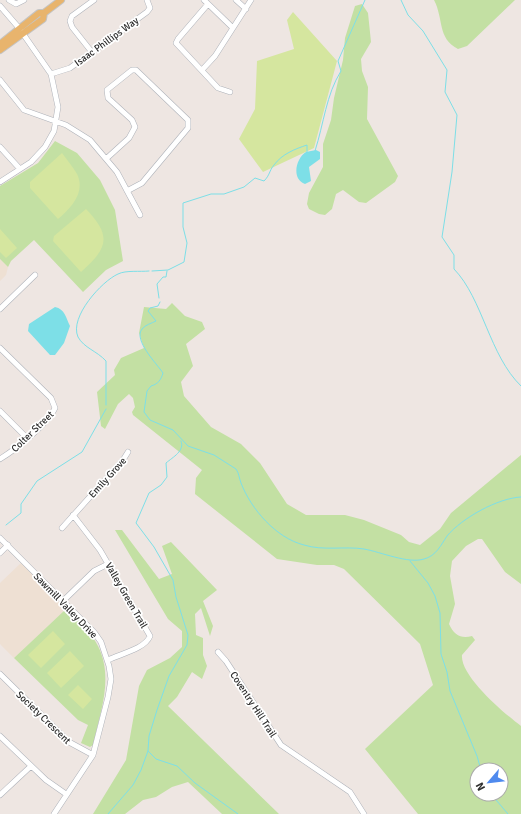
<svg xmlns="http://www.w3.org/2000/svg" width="521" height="814" font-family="Signika,sans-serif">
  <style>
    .education { fill: #eee0d3 }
    .green { fill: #c3e0a3; fill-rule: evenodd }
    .pitch { fill: #d5e69f }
    .water { fill: #7ddfe7 }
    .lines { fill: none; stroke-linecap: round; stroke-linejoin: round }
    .stream { stroke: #7ddfe7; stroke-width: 1 }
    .minor-casing { stroke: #aeb2b9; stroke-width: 6 }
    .major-casing { stroke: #c4c4c4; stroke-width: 8 }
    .minor { stroke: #fff; stroke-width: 5 }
    .major { stroke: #e8b46d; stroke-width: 6 }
    .labels { text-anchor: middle; stroke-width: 3.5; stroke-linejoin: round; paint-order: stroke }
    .street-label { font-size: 10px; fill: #2e2e2e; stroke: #fff }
  </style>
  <rect width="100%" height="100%" fill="#eee6e2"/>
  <!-- education -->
  <path class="education" d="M 0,259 L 8,267 L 6,275 L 0,281 Z
    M 21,563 L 66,609 L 14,658 L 0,644 L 0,583 Z"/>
  <!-- green -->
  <path class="green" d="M 434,0 L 515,0 L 467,46 L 458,49 C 437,38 444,19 434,0 Z
    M 362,4 L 368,13 L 371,42 L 361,59 L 362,71 L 368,87 L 367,119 L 398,176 L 395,182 L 366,203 L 359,202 L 343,190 L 336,194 L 332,209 L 325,215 L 319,214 L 309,209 L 307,204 L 309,193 L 323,167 L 323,144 L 331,120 L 334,98 L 343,60 L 345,38 L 355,6 Z
    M 55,141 L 77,153 L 100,180 L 115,210 L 123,261 L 106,270 L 83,292 L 34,240 L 11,261 L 8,267 L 0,259 L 0,186 L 38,163 Z
    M 172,303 L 185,316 L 202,322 L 205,329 L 186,344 L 193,366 L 181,382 L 184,396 L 211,427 L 241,444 L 260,463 L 287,504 L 306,515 L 345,515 L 364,520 L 401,535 L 409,542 L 420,545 L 440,529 L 451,513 L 521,455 L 521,584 L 505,572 L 482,539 L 478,539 L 466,546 L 452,561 L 450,576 L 455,604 L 449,624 C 454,635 461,639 472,636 L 475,640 L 462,655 C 460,676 505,714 521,726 L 521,814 L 418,814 L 365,749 L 433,685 L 420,644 L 344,569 L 334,565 L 317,565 L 277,559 L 195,494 L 196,478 L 202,470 L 133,415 L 132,412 L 135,407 L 133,398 L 129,394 L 118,404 L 105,429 L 101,426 L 97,392 L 115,375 L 114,370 L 121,358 L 144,348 L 139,333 L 144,307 L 166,309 ZM 477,770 L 501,770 L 501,794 L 477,794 Z
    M 115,530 L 122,530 L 159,579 L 172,574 L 162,546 L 171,542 L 217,590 L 203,601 L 213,626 L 210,636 L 201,608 L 195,614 L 196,635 L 203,638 L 203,655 L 207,666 L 202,679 L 192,672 L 177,697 L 168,706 L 279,814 L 222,814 L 188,782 L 172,787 L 156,797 L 143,800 L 125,814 L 93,814 L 126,760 L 139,686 L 147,670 L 170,658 L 182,647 L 182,631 L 168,619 Z
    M 66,609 C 77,620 92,633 98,646 C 114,678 100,713 93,745 L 90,747 L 81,743 L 88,725 L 78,720 L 14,658 Z"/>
  <!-- pitch -->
  <path class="pitch" d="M 293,12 L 337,61 L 314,148 L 263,172 L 239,139 L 255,109 L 257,61 L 294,49 L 287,20 Z
    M 62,153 C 67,160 73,167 77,174 C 86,192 71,208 58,219 L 30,188 L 30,182 Z
    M 86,209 C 112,236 108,248 81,272 L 53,241 L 54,236 Z
    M 0,229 L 17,248 L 6,258 L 0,252 Z
    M 53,631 L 65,644 L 41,668 L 28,655 Z
    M 70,651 L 84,666 L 61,688 L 47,673 Z
    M 78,685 L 92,699 L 83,709 L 68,695 Z"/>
  <!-- water -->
  <path class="water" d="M 316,150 L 320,152 L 320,159 L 309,167 L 311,181 L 305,184 C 291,179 296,158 306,152 C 309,151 313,151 316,150 Z
    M 55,307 C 65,309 66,318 70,326 L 64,343 L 55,355 L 50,355 L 28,331 L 29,324 Z"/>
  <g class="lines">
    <!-- stream -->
    <path class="stream" d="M 401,0 L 408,15 L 423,31 L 447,70 L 445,92 L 457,115 L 452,172 L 442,237 L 454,255 L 454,269 C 483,299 489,355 521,386
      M 315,151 C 324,123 326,95 341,71 L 338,61 L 365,0
      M 152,271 L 168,270 L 184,262 L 187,243 L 183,227 L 183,203 L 211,194 L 224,194 L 244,187 L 255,178 L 264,181 C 270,175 269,171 274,165 C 282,154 295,149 307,145 L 307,152
      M 159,298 L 157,284 L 163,277 L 166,277 L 167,271
      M 160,302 L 158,306 L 150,308 L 148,311 L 156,321 C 152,323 145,325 142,329 C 133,340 157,364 163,373 C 161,380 158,384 151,386 L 147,391 L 144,412 L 150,420 L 173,430 L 188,446 L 214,455 L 236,469 C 239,473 239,478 241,483 C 251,509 276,538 304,545 C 323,551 345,546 364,549 C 381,552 408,564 424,559 C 436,556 441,545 447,536 C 462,518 498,498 521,497
      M 106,405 L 106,361 C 97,351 84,348 78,337 C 69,317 102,281 118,274 C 126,270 140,272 149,271
      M 6,525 L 21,513 L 21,504 L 37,481 L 82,452 L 106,409
      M 410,561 L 428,583 L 435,596 L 440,613 L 441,654 L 447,672 L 450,691 L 477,756 L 481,770
      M 148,751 L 156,759 L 177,766 L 195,783 L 238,814
      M 491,794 L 508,814
      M 108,814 L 133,785 L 141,770 L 148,751 L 149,736 L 157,710 L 169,676 L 187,645 L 188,635 L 176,597 L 173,580 L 154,547 L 136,523 L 149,493 L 161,485 L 167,477 L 166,463 C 173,457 185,451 181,441"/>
    <!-- minor casing -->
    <g class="minor-casing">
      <path id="minor" d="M 9,0 L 16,4 L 24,0
        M 204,0 L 233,28
        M 236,0 L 246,9
        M 208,4 L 178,39 L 176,43 L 218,88 L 230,92
        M 0,6 L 19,28 L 51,74 L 58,107 L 54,131 L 45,147 L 31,162 L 0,182
        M 91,51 L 72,27 L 70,21 L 72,16 L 94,0
        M 202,70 L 215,56 L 251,0
        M 51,74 L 70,68 L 147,12 L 150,8 L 147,0
        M 0,80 L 24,110 L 66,125 L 90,140 L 117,172 L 140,215
        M 0,147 L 20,169
        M 107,158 L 129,138 L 135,127 L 132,120 L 108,98 L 107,90 L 132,70 L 136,70 L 188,120 L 188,128 L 142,183 L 127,191
        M 0,309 L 35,275
        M 0,348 L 51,398 L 55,408 C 47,425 16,449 0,459
        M 0,411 L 27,438
        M 73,515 L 100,550 L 150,636 C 145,649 120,654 108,660
        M 62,528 L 123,460 L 128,452
        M 0,538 L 94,632 L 101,642 L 109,666 L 111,679 L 108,697 L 93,755 L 54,814
        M 0,553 L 8,545
        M 63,601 L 94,571 L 108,564
        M 218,652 L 226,661 L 281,745 L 350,792 L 364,814
        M 0,674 L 69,742 L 93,755
        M 0,736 L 46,780 L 66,794
        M 0,795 L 31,766"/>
    </g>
    <!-- major casing -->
    <g class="major-casing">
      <path id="major" d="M 0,44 L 39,13 L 44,13 L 61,0
        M 0,50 L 43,19 L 44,13"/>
    </g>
    <!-- minor -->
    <use href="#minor" class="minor"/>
    <!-- major -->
    <use href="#major" class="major"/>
  </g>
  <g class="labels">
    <!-- street labels -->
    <g class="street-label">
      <text transform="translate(106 41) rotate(-36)" y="4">Isaac Phillips Way</text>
      <text transform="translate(32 431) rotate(-44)" y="4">Colter Street</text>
      <text transform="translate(107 477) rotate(-48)" y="4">Emily Grove</text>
      <text transform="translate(127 595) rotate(60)" y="4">Valley Green Trail</text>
      <text transform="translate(66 605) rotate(46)" y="4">Sawmill Valley Drive</text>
      <text transform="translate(254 704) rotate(57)" y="4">Coventry Hill Trail</text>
      <text transform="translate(44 717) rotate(44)" y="4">Society Crescent</text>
    </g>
  </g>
  <!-- north arrow -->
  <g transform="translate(489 782) rotate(242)"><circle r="19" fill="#ffffff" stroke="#ababab"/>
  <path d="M0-3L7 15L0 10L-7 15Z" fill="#4f8aee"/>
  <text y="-6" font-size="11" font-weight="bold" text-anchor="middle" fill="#2e2e2e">N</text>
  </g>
</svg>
